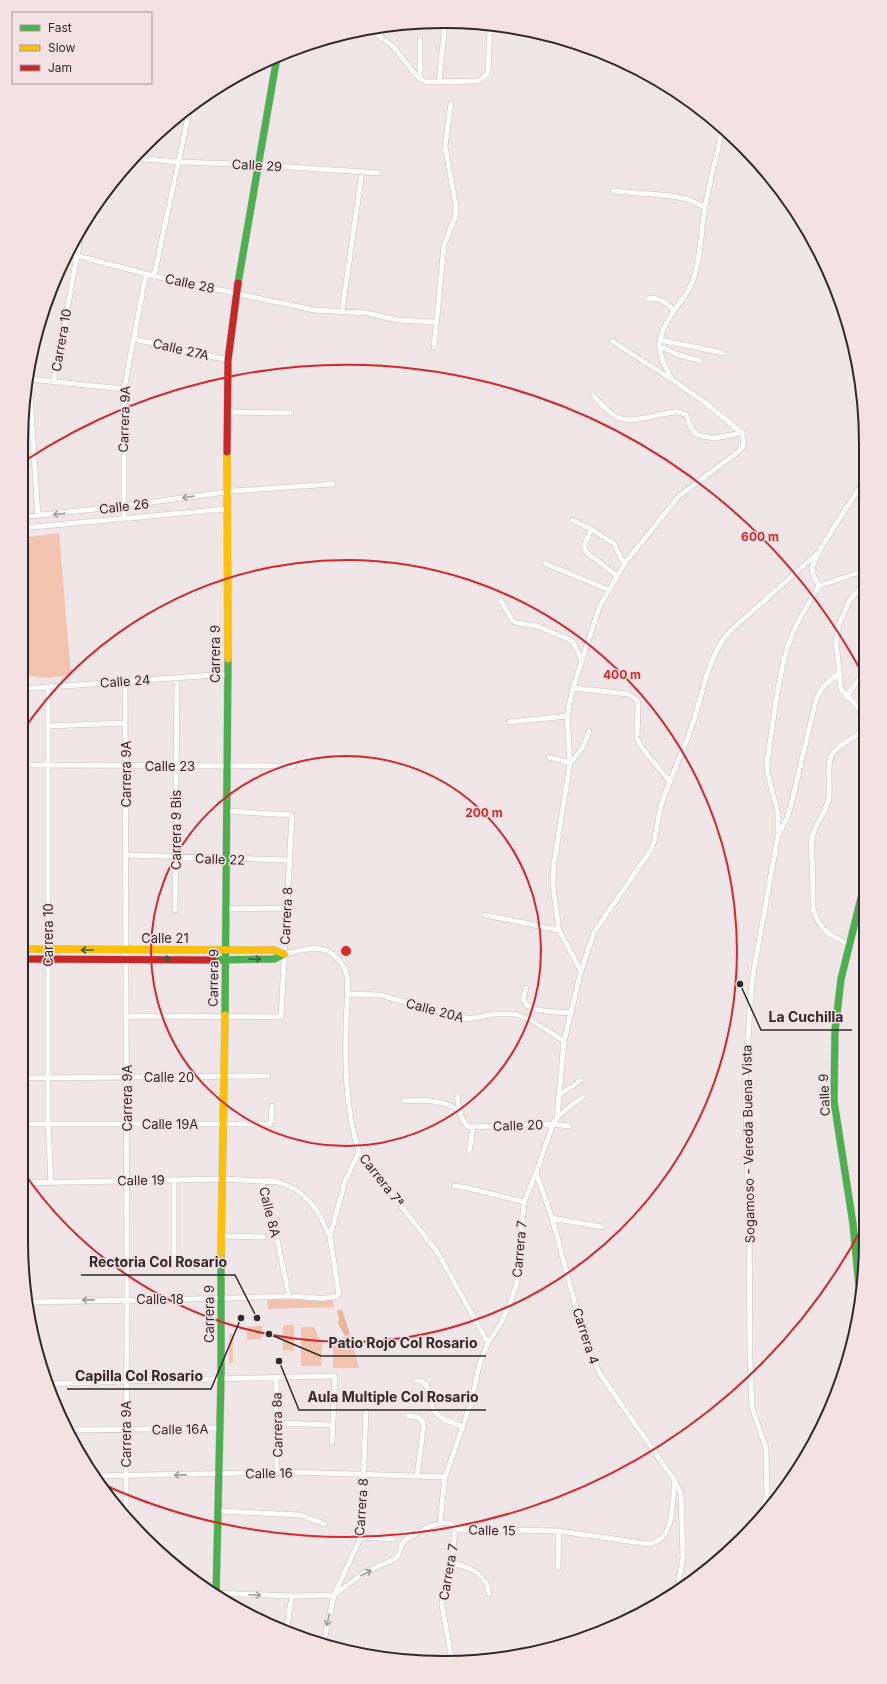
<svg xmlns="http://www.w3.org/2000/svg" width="887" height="1684" font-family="Inter,sans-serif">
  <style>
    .green { fill: #f2c3ae }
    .forest { fill: #eab49b }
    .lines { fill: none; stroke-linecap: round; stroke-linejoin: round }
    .street-casing { stroke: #c9c1c3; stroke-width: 6 }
    .fast-casing { stroke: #c9c1c3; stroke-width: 8 }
    .slow-casing { stroke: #c9c1c3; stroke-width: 8 }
    .jam-casing { stroke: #c9c1c3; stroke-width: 8 }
    .street { stroke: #fdfbfb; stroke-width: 5 }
    .fast { stroke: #4caf50; stroke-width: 7 }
    .slow { stroke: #ffc107; stroke-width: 7 }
    .jam { stroke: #c62828; stroke-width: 7 }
    .oneway { stroke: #a19c9d }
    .oneway2 { stroke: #3b5f39 }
    .ring { fill: none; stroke: #d62828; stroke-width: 2 }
    .labels { text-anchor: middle; stroke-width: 3; stroke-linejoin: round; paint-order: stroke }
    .street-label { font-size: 13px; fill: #30292a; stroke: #f4e1e4 }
    .rim { fill: none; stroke: #30292a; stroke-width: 2 }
    .centre { fill: #d62828; stroke: #f4e1e4; stroke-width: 2 }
    .ring-label { font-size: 12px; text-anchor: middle; font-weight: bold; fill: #d62828; stroke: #f4e1e4; stroke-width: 3; stroke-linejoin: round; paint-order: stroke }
    .leader { fill: none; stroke: #30292a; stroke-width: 1.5 }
    .callout-dot { fill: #30292a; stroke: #f4e1e4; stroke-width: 1.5 }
    .callout-label { font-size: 14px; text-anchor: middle; font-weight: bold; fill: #30292a; stroke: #f4e1e4; stroke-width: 3; stroke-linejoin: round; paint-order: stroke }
  </style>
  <rect width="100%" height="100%" fill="#f0e5e7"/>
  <!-- green -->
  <path class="green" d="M 59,533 L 71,675 L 43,678 L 22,674 L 22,538 Z
    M 267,1299 L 332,1300 L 334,1307 L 268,1309 Z
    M 283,1325 L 294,1325 L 294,1351 L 283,1350 Z
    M 262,1326 L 262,1339 L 247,1340 L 247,1327 Z
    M 301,1327 L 314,1327 L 322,1344 L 321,1366 L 301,1366 Z
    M 229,1334 L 233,1334 L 233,1363 L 229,1363 Z
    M 350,1335 L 359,1368 L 333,1368 L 333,1346 L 338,1343 L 337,1340 Z"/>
  <!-- forest -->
  <path class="forest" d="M 337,1310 L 342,1310 L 350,1334 L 345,1336 L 338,1323 L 339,1319 Z"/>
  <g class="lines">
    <!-- street casing -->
    <g class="street-casing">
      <path id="street" d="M 369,29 L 393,46 L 414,73 L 420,79 L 427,82 L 477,81 L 482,79 L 488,73 L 490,25
        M 380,37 L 382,26
        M 420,79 L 420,40
        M 439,82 L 445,23
        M 135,158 L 179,162 L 260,165 L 379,173
        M 613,191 L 672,196 L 687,199 L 705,207
        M 67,253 L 154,276 L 314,310 L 367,313 L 397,320 L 436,322
        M 154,276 L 190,108
        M 648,299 C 658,296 666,303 673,309
        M 342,311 L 362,172
        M 134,339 L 228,360
        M 660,340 L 723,353
        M 660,346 L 676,354 L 700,361
        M 434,347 L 444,245 L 455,217 L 456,206 L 445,146 L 451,103
        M 671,378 C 665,366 658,354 660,341 C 665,313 689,299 695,274 C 701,253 701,229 705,208 C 710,181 717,154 723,127
        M 28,379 L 124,389
        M 29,379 L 38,516
        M 54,380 L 82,229
        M 593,395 C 621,430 629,420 668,413 C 675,412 680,411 686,415 L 691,428 L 697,435 L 714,438 L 742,433
        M 228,412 L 291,413
        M 22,517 L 123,506 L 233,491 L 333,484
        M 124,519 L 124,389 L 146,274
        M 572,520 L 591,529 L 614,544 L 624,564
        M 22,528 L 226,509
        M 591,529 L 584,547 L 587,553 L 617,576
        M 544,563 L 609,590
        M 863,585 L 849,601 L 839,625 L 836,641 L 841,690 L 858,707 L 863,716
        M 819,586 C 816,581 812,575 812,569 C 813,555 853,499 863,483
        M 501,601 L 512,620 L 516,623 L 537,626 L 570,640 L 573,642 L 582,661
        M 125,680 L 127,1299 L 126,1516
        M 48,687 L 48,1124 L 51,1183
        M 573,688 L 628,694 L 637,700 L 638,705 L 637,738 L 640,745 L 670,782
        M 22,689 L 228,674
        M 846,697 L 863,673
        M 509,722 L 567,716
        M 48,726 L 125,723
        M 549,757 L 570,763 C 579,753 586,745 589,731
        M 22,765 L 294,766
        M 779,834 L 787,818 L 791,805 L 816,700 C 821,688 827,681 839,674
        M 126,855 L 289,860
        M 225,909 L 287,908
        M 175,910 L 177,678
        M 485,915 L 559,930
        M 849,944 C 829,936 820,930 813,909 C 813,893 813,876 812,860 C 812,853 811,845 812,838 C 815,823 828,811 829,796 C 830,786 827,764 831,756 C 837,744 855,740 863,729
        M 284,954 C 301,951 320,943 334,955 C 340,960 345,967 347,976 C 349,992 346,1010 346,1028 C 345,1069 346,1112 359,1152 L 438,1253 L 488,1343
        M 581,971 L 559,930 L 553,887 L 554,863 L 570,763 L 567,716 L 573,688 L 599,608 L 624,564 L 679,496 L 739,451 L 744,444 L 742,433 L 703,401 L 671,379 L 612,341
        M 526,988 C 525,992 523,997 524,1001 C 527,1012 562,1013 572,1012
        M 347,994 L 380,995 L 468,1019 L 495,1014 L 514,1014 L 531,1020 L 564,1041
        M 126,1016 L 281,1017 L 292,815 L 226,811
        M 21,1078 L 268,1076
        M 457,1095 C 459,1107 459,1118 468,1127 L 553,1124 L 569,1126
        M 558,1096 L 581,1080
        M 404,1101 C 423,1099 443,1100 459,1110
        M 557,1118 L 571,1105 L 583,1097
        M 21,1124 L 271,1124 L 272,1106
        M 469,1152 L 473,1127
        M 536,1173 L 552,1218 L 585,1341 L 600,1374 L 675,1481 L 681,1494 L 683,1558 L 676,1593
        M 261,1180 L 278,1244 L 289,1296
        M 21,1183 L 223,1179 L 279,1182 L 297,1190 L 311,1203 L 319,1214 L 330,1237 L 339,1295 C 323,1302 303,1295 285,1296 C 199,1300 113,1300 27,1302
        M 454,1186 L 468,1188 L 524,1202
        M 552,1218 L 602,1227
        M 222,1236 L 264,1237
        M 330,1237 L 345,1181 L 359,1152
        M 174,1259 L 174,1180
        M 31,1302 L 32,1333
        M 276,1377 L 277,1473
        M 416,1381 L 422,1381 C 428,1386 428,1390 429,1397 C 433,1417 445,1421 462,1426
        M 47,1384 L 126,1381 L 335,1376 L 332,1443
        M 407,1416 L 418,1417 L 424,1423 L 417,1476
        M 278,1423 L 332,1425
        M 68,1430 L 220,1428
        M 94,1476 L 290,1472 L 445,1477
        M 218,1511 L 300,1515 L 325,1524
        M 760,1519 L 767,1495 L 766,1448 L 752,1408 L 750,1358 L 749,1211 L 745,1082 L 752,981 L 778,835 L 778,814 L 767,771 L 767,762 C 774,721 777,673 792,635 C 798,618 810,602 819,586 L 863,571
        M 440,1522 L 445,1477 L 472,1400 L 479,1365 L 488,1343 L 501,1323 L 510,1304 L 517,1282 L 524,1202 L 536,1173 L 553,1124 L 557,1118 L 564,1041 L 581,971 L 594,932 L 651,850 C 657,836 657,821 661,806 C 670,777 684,751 693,723 C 703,692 708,656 729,632 L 819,552
        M 361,1537 L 394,1539
        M 452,1563 C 469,1567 487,1574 489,1594
        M 558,1568 L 559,1531
        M 212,1593 L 292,1596 L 334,1595 L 365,1572 L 395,1559 L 399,1554 L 402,1544 L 405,1540 C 416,1534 447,1512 455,1529 L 559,1531 L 649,1544 C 655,1542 662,1540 665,1534 C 674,1519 672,1497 675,1481
        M 627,1611 L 631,1617
        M 286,1632 L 292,1596
        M 323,1645 L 334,1595 L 361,1537 L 366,1411
        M 452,1662 L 442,1605 C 442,1596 446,1589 449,1581 C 453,1564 453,1546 455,1529"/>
    </g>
    <!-- fast casing -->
    <g class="fast-casing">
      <path id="fast" d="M 238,283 L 277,57
        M 213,960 L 274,959 L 284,954
        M 225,1015 L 228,659
        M 860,1296 L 853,1224 L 834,1101 L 835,1031 L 841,979 L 861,898 L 864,894
        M 216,1596 L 221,1379 L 221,1255"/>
    </g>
    <!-- slow casing -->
    <g class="slow-casing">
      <path id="slow" d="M 227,452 L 228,659
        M 21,949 L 274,950 L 284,954
        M 221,1255 L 225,1015"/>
    </g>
    <!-- jam casing -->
    <g class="jam-casing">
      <path id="jam" d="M 227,452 L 228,360 L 238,283
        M 21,959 L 213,960"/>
    </g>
    <!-- street -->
    <use href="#street" class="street"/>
    <!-- fast -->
    <use href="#fast" class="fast"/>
    <!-- slow -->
    <use href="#slow" class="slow"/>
    <!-- jam -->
    <use href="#jam" class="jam"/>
  </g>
  <!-- one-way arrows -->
  <defs><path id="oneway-shaft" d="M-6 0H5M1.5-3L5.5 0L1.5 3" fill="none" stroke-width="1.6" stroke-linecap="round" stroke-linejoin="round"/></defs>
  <g class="oneway">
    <use href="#oneway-shaft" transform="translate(188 497) rotate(172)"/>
    <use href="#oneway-shaft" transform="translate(59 514) rotate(174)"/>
    <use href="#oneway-shaft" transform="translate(88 1300) rotate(179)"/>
    <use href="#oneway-shaft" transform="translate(180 1475) rotate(179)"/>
    <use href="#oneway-shaft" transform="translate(366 1573) rotate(-29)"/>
    <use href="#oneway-shaft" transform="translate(255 1595) rotate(2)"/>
    <use href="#oneway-shaft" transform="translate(328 1620) rotate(103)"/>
  </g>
  <g class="oneway2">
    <use href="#oneway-shaft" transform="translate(87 950) rotate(-180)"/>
    <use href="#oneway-shaft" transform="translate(165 959)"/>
    <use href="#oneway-shaft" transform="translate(255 959) rotate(-1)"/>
  </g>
  <!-- distance rings -->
  <g class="ring">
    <circle cx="346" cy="951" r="195"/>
    <path d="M22 732A391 391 0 1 1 22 1170"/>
    <path d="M863 1226A586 586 0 0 1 98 1482M23 462A586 586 0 0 1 861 671"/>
  </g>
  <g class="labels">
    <!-- street labels -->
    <g class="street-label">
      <text transform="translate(257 165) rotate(3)" y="5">Calle 29</text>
      <text transform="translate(190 283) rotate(12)" y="5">Calle 28</text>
      <text transform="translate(61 340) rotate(-80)" y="5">Carrera 10</text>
      <text transform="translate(181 349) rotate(13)" y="5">Calle 27A</text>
      <text transform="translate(124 419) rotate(-88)" y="5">Carrera 9A</text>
      <text transform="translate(124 506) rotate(-7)" y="5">Calle 26</text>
      <text transform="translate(215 654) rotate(-90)" y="5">Carrera 9</text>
      <text transform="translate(125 681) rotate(-4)" y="5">Calle 24</text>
      <text x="170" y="771">Calle 23</text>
      <text transform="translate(126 774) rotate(-90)" y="5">Carrera 9A</text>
      <text transform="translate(176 830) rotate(-90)" y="5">Carrera 9 Bis</text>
      <text transform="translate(220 859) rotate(2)" y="5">Calle 22</text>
      <text transform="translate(286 916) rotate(-87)" y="5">Carrera 8</text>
      <text transform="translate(48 935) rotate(-90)" y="5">Carrera 10</text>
      <text x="165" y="943">Calle 21</text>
      <text transform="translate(213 978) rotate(-89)" y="5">Carrera 9</text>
      <text transform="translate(435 1010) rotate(15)" y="5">Calle 20A</text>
      <text x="169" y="1082">Calle 20</text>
      <text transform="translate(824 1095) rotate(-93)" y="5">Calle 9</text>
      <text transform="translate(127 1098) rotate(-90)" y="5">Carrera 9A</text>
      <text x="170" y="1129">Calle 19A</text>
      <text transform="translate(518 1125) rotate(-2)" y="5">Calle 20</text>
      <text transform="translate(748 1144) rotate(-91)" y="5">Sogamoso - Vereda Buena Vista</text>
      <text transform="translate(141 1180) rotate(-1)" y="5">Calle 19</text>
      <text transform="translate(382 1180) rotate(52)" y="5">Carrera 7ª</text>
      <text transform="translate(270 1212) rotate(76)" y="5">Calle 8A</text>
      <text transform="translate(519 1249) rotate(-85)" y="5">Carrera 7</text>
      <text x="160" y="1304">Calle 18</text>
      <text transform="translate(209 1314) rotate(-90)" y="5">Carrera 9</text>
      <text transform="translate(586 1336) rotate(72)" y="5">Carrera 4</text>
      <text transform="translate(277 1425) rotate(-91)" y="5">Carrera 8a</text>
      <text transform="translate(180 1429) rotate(-1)" y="5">Calle 16A</text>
      <text transform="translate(126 1434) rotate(-90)" y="5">Carrera 9A</text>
      <text transform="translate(269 1473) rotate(-1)" y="5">Calle 16</text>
      <text transform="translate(361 1507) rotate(-86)" y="5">Carrera 8</text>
      <text transform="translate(492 1530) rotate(1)" y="5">Calle 15</text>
      <text transform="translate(448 1572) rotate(-80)" y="5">Carrera 7</text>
    </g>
  </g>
  <!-- crop -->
  <path d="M0 0H887V1684H0ZM443 28H444A415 415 0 0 1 859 443V1241A415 415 0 0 1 444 1656H443A415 415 0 0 1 28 1241V443A415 415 0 0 1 443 28Z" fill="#f4e1e4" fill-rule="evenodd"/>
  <path class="rim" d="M443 28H444A415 415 0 0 1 859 443V1241A415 415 0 0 1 444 1656H443A415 415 0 0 1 28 1241V443A415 415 0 0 1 443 28Z"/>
  <circle cx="346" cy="951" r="6" class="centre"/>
  <g class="ring-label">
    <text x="760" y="541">600 m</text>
    <text x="622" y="679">400 m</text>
    <text x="484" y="817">200 m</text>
  </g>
  <!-- callouts -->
  <path class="leader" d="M740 984L761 1030H852M257 1318L235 1275H81M269 1334L321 1356H486M241 1318L211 1389H67M279 1361L299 1410H486"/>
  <g class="callout-dot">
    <circle cx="740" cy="984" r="4"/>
    <circle cx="257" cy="1318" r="4"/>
    <circle cx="269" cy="1334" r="4"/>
    <circle cx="241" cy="1318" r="4"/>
    <circle cx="279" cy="1361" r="4"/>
  </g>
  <g class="callout-label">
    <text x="806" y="1022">La Cuchilla</text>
    <text x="158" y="1267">Rectoria Col Rosario</text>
    <text x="403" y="1348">Patio Rojo Col Rosario</text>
    <text x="139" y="1381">Capilla Col Rosario</text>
    <text x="393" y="1402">Aula Multiple Col Rosario</text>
  </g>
  <!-- legend -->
  <rect x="12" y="12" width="140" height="72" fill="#f4e1e4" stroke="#a6979a"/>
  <rect x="20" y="25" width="20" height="6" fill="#4caf50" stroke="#a6979a"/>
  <text x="48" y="32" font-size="12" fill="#30292a">Fast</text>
  <rect x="20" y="45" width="20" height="6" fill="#ffc107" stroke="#a6979a"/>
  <text x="48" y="52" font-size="12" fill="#30292a">Slow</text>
  <rect x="20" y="65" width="20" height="6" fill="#c62828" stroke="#a6979a"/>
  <text x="48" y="72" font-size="12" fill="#30292a">Jam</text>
</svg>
